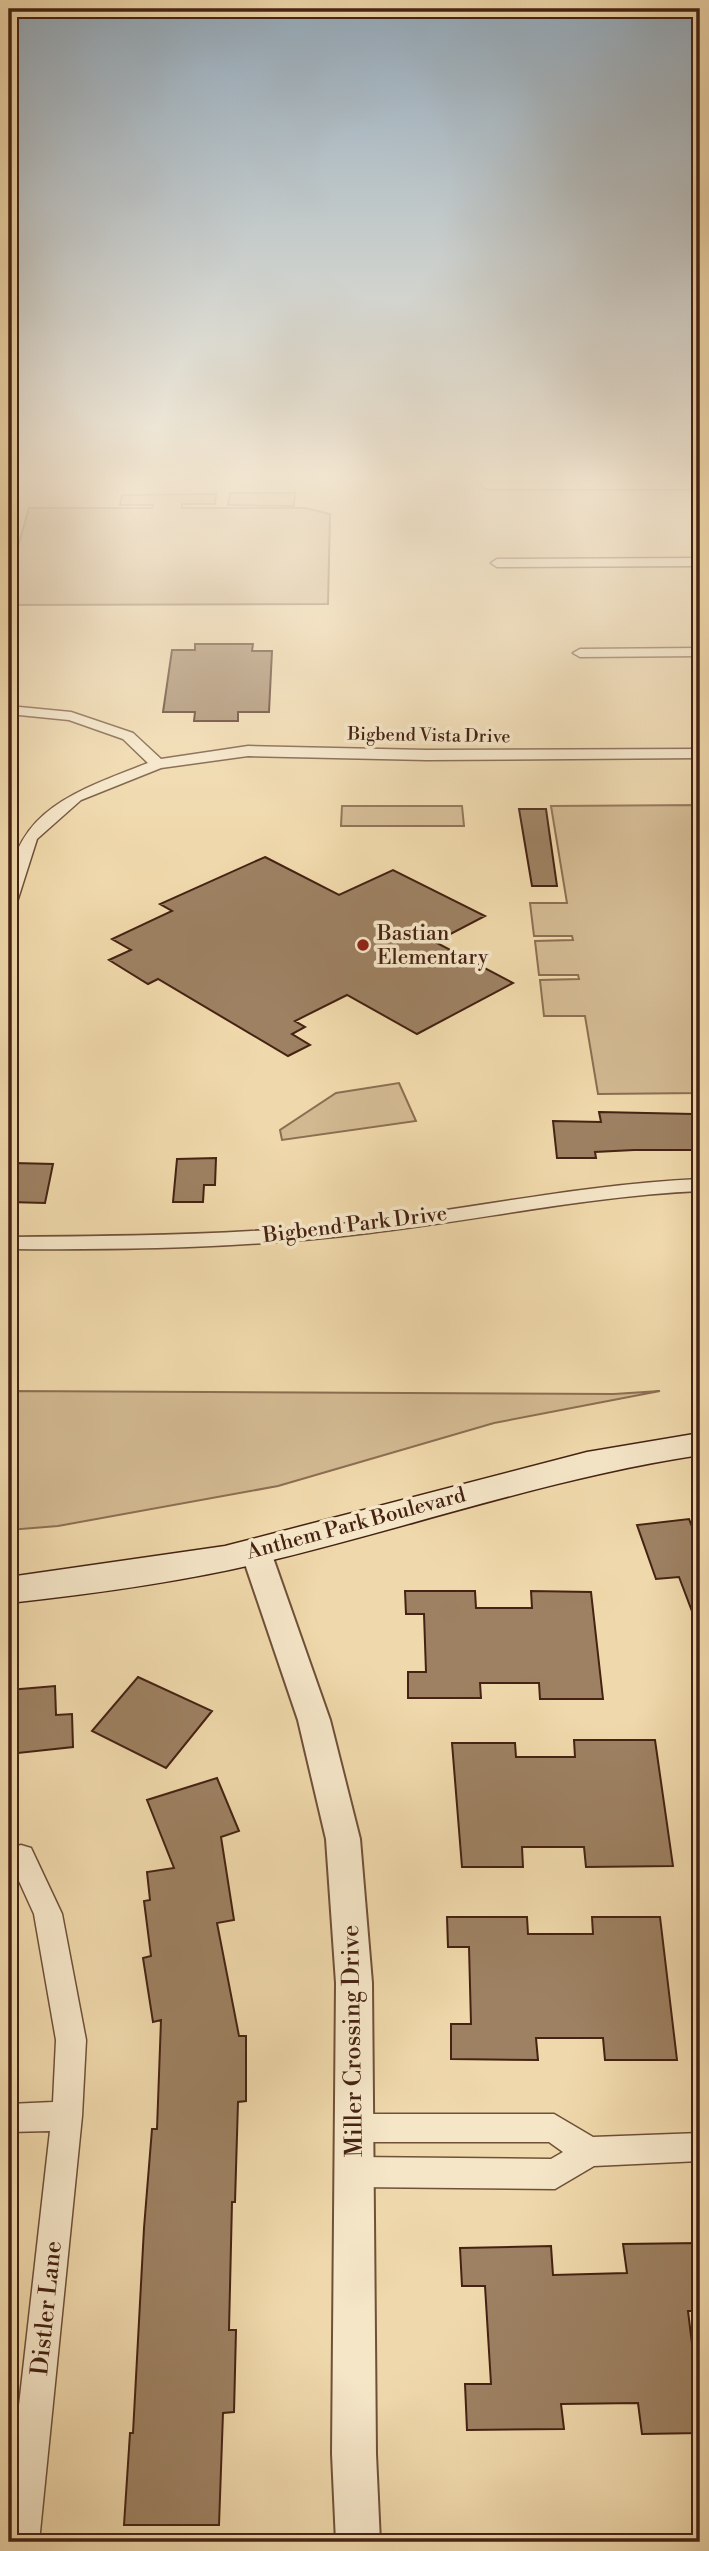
<svg xmlns="http://www.w3.org/2000/svg" width="709" height="2551" font-family="'Libre Bodoni',serif">
  <style>
    .green { fill: #d2b991; stroke: #8c6e52; stroke-width: 2 }
    .building { fill: #9d8162; stroke: #452213; stroke-width: 2 }
    .lines { fill: none; stroke-linecap: round; stroke-linejoin: round }
    .minor-casing { stroke: #705039; stroke-width: 3 }
    .tertiary-casing { stroke: #705039; stroke-width: 4 }
    .secondary-casing { stroke: #452213; stroke-width: 3 }
    .minor { fill: #f5e6c8; fill-rule: evenodd }
    .tertiary { fill: #f5e6c8; fill-rule: evenodd }
    .secondary { fill: #f5e6c8; fill-rule: evenodd }
    .poi-dot { fill: #8f2418; stroke: #f5e6c8; stroke-width: 2.5 }
    .labels { text-anchor: middle; stroke-width: 7; stroke-linejoin: round; paint-order: stroke }
    .far-street-label { font-size: 18px; fill: #452213; stroke: #f5e6c8 }
    .poi-label { font-size: 21px; fill: #452213; stroke: #f5e6c8; text-anchor: start }
    .street-label { font-size: 21px; fill: #452213; stroke: #f5e6c8 }
    .near-street-label { font-size: 24px; fill: #452213; stroke: #f5e6c8 }
  </style>
  <rect width="100%" height="100%" fill="#efd8ab"/>
  <filter id="stains"><feTurbulence type="fractalNoise" baseFrequency=".00286" numOctaves="4"/><feColorMatrix values="0 0 0 0 .2 0 0 0 0 .09 0 0 0 0 .02 0 0 0 .5 -.17"/></filter>
  <radialGradient id="worn" r=".72"><stop offset=".6" stop-color="#630" stop-opacity="0"/><stop offset="1" stop-color="#630" stop-opacity=".3"/></radialGradient>
  <!-- green -->
  <path class="green" d="M 230,493 L 295,493 L 294,506 L 228,505 Z
    M 216,494 L 215,504 L 182,504 L 182,508 L 305,508 L 330,514 L 328,604 L 9,605 L 9,578 L 29,508 L 152,508 L 153,505 L 120,505 L 122,495 Z
    M 700,805 L 700,1093 L 598,1094 L 585,1016 L 544,1016 L 540,980 L 579,979 L 578,975 L 539,975 L 535,941 L 573,940 L 572,936 L 534,936 L 530,903 L 567,903 L 551,806 Z
    M 342,806 L 462,806 L 464,826 L 341,826 Z
    M 399,1083 L 416,1121 L 282,1140 L 280,1130 L 336,1093 Z
    M 9,1391 L 614,1394 L 660,1391 L 494,1423 L 278,1486 L 58,1526 L 9,1530 Z"/>
  <!-- building -->
  <path class="building" d="M 195,644 L 253,644 L 252,651 L 272,651 L 269,712 L 238,712 L 238,721 L 194,721 L 195,712 L 163,712 L 172,650 L 195,650 Z
    M 519,809 L 546,809 L 557,886 L 532,886 Z
    M 265,857 L 339,895 L 393,870 L 485,916 L 435,942 L 513,983 L 417,1034 L 347,995 L 295,1021 L 305,1027 L 292,1034 L 310,1045 L 288,1056 L 158,979 L 148,984 L 109,960 L 131,950 L 112,939 L 172,911 L 160,904 Z
    M 599,1112 L 693,1114 L 700,1150 L 634,1150 L 595,1152 L 596,1158 L 557,1158 L 553,1121 L 601,1122 Z
    M 216,1158 L 215,1185 L 204,1185 L 203,1202 L 173,1202 L 177,1159 Z
    M 14,1163 L 53,1164 L 45,1203 L 9,1202 Z
    M 689,1519 L 697,1539 L 700,1539 L 700,1626 L 698,1627 L 679,1577 L 656,1579 L 637,1525 Z
    M 405,1591 L 475,1591 L 476,1608 L 532,1608 L 531,1591 L 591,1592 L 603,1699 L 540,1699 L 539,1683 L 480,1683 L 481,1698 L 408,1698 L 408,1672 L 426,1672 L 424,1614 L 406,1614 Z
    M 138,1677 L 212,1711 L 166,1768 L 92,1731 Z
    M 55,1686 L 56,1715 L 72,1714 L 73,1747 L 9,1754 L 9,1690 Z
    M 574,1740 L 655,1740 L 673,1866 L 586,1867 L 584,1847 L 522,1847 L 523,1867 L 462,1867 L 452,1743 L 515,1743 L 516,1757 L 575,1757 Z
    M 217,1778 L 239,1831 L 221,1837 L 234,1920 L 217,1923 L 239,2036 L 246,2036 L 246,2101 L 238,2102 L 235,2202 L 232,2202 L 229,2330 L 236,2330 L 234,2412 L 223,2413 L 219,2525 L 124,2525 L 130,2433 L 133,2433 L 144,2228 L 152,2129 L 157,2129 L 161,2020 L 153,2022 L 143,1958 L 151,1956 L 144,1901 L 150,1900 L 147,1872 L 174,1868 L 147,1800 Z
    M 447,1917 L 527,1917 L 528,1934 L 593,1934 L 592,1917 L 660,1917 L 677,2060 L 605,2060 L 603,2038 L 536,2038 L 538,2060 L 451,2059 L 451,2024 L 471,2024 L 469,1947 L 448,1947 Z
    M 700,2243 L 700,2311 L 688,2311 L 694,2360 L 700,2360 L 700,2433 L 642,2434 L 638,2403 L 561,2404 L 564,2429 L 467,2430 L 465,2384 L 491,2384 L 485,2286 L 462,2286 L 460,2248 L 551,2246 L 553,2275 L 627,2273 L 623,2244 Z"/>
  <g class="lines">
    <!-- minor casing -->
    <g class="minor-casing">
      <path id="minor" d="M 483,482 L 700,482 L 700,489 L 487,489 L 481,485 Z
        M 700,558 L 700,566 L 497,567 L 491,563 L 497,559 Z
        M 700,648 L 700,656 L 580,657 L 573,653 L 580,649 Z
        M 9,706 L 71,712 L 133,733 L 161,759 L 248,746 L 427,750 L 700,749 L 700,758 L 427,760 L 248,756 L 161,768 L 81,800 L 37,839 L 17,902 L 9,907 C 4,813 74,792 148,763 L 123,739 L 69,720 L 9,714 Z
        M 700,1179 L 700,1191 C 588,1196 480,1220 369,1233 C 250,1248 129,1250 9,1249 L 9,1237 C 129,1236 250,1235 369,1221 C 480,1207 588,1184 700,1179 Z
        M 21,1845 L 31,1848 L 62,1914 L 86,2040 L 82,2116 L 39,2542 L 9,2542 L 9,2494 L 50,2131 L 9,2132 L 9,2104 L 53,2102 L 56,2040 L 34,1914 L 9,1859 L 11,1848 Z
        M 355,2114 L 554,2114 L 593,2137 L 700,2133 L 700,2161 L 594,2166 L 555,2189 L 355,2187 L 344,2182 L 339,2172 L 344,2162 L 355,2157 L 551,2159 L 563,2152 L 549,2142 L 355,2142 L 344,2138 L 340,2128 L 344,2118 Z"/>
    </g>
    <!-- tertiary casing -->
    <g class="tertiary-casing">
      <path id="tertiary" d="M 256,1541 L 267,1544 L 271,1552 L 330,1720 L 360,1839 L 372,1983 L 376,2454 L 380,2542 L 336,2542 L 332,2454 L 336,1983 L 326,1839 L 298,1720 L 241,1552 L 245,1544 Z"/>
    </g>
    <!-- secondary casing -->
    <g class="secondary-casing">
      <path id="secondary" d="M 700,1433 L 700,1455 C 548,1478 405,1529 256,1564 C 175,1583 91,1594 9,1603 L 9,1577 L 225,1546 L 587,1452 Z"/>
    </g>
    <!-- minor -->
    <use href="#minor" class="minor"/>
    <!-- tertiary -->
    <use href="#tertiary" class="tertiary"/>
    <!-- secondary -->
    <use href="#secondary" class="secondary"/>
  </g>
  <!-- sky -->
  <linearGradient id="sky" x2="0" y2="1"><stop stop-color="#93aabb"/><stop offset="0.57" stop-color="#f8edd9"/><stop offset="1" stop-color="#f8edd9" stop-opacity="0"/></linearGradient>
  <rect width="709" height="839" fill="url(#sky)"/>
  <!-- markers -->
  <circle class="poi-dot" cx="363" cy="945" r="7"/>
  <g class="labels">
    <!-- far-street labels -->
    <g class="far-street-label">
      <text transform="translate(429 735) rotate(1)" y="6">Bigbend Vista Drive</text>
    </g>
    <!-- poi labels -->
    <g class="poi-label">
      <text x="377" y="940">Bastian<tspan x="377" dy="24">Elementary</tspan></text>
    </g>
    <!-- street labels -->
    <g class="street-label">
      <text transform="translate(355 1224) rotate(-7)" y="7">Bigbend Park Drive</text>
      <text transform="translate(356 1523) rotate(-15)" y="7">Anthem Park Boulevard</text>
    </g>
    <!-- near-street labels -->
    <g class="near-street-label">
      <text transform="translate(352 2041) rotate(-91)" y="8">Miller Crossing Drive</text>
      <text transform="translate(46 2308) rotate(-84)" y="8">Distler Lane</text>
    </g>
  </g>
  <!-- margin -->
  <rect width="709" height="2551" fill="none" stroke="#efd8ab" stroke-width="35"/>
  <rect x="10" y="10" width="688" height="2530" fill="none" stroke="#452213" stroke-width="3.5"/>
  <rect x="18" y="18" width="674" height="2516" fill="none" stroke="#452213" stroke-width="2"/>
  <rect width="100%" height="100%" filter="url(#stains)"/>
  <rect width="100%" height="100%" fill="url(#worn)"/>
</svg>
